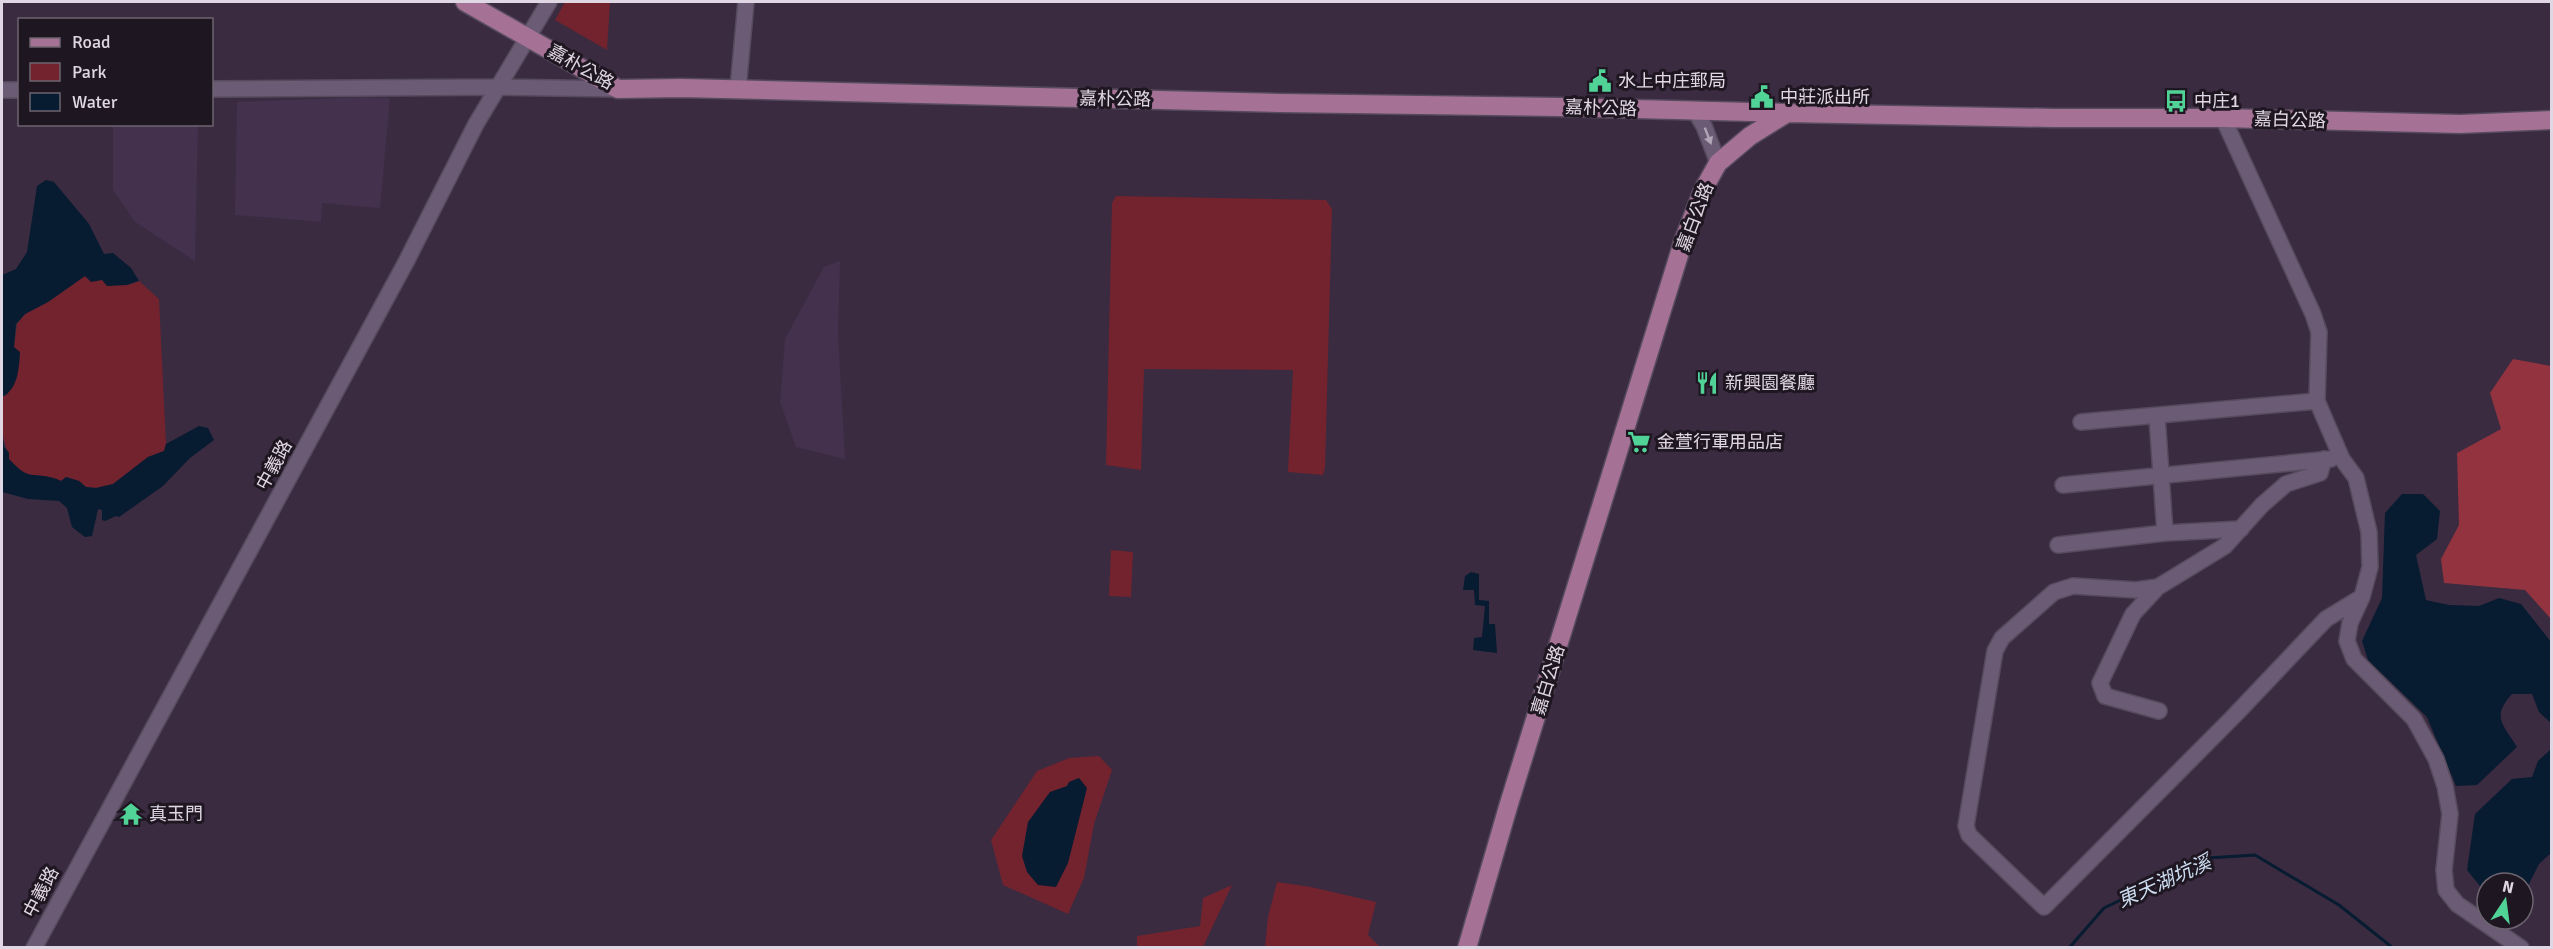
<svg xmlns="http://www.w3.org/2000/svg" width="2553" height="949" font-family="Signika,'Noto Sans TC',sans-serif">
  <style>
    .built { fill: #44314d }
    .green { fill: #72232e }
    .forest { fill: #92333f }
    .water { fill: #071b31 }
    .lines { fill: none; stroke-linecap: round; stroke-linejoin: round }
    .stream { stroke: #071b31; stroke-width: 3 }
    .minor-casing { stroke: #564a5d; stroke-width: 18 }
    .major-casing { stroke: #564a5d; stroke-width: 21 }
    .minor { stroke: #6b5b74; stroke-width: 15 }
    .major { stroke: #a57296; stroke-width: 18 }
    .oneway { fill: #b1a5b8 }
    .labels { text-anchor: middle; stroke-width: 6; stroke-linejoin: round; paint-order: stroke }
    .street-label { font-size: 18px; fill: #e0d7e5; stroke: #1e1721 }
    .poi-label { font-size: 18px; fill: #e0d7e5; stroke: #1e1721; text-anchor: start }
    .water-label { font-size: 20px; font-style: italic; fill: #ccdcf0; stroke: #1e1721 }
  </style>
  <rect width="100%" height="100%" fill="#3a2b41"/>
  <!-- built -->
  <path class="built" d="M 363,97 L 390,98 L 380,208 L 322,203 L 321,222 L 235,215 L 237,102 Z
    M 113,125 L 198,125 L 195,261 L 135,222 L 113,190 Z
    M 840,261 L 838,334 L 845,459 L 796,447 L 780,402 L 785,339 L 824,267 Z"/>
  <!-- green -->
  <path class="green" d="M 565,2 L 610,2 L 607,50 L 555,20 Z
    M 1116,196 L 1326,200 L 1332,209 L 1325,468 L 1323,475 L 1288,472 L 1293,370 L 1144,369 L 1141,470 L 1106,465 L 1112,203 Z
    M 85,276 L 127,285 L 139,281 L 159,299 L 166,444 L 164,451 L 148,457 L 113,484 L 96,488 L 86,487 L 79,481 L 67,477 L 61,481 C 50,476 44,476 33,475 C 23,475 15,465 9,459 L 9,453 C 0,439 2,415 2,397 L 8,394 L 17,324 L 25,314 L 48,302 Z
    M 1111,550 L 1133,552 L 1131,597 L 1109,596 Z
    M 1099,756 L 1112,770 L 1094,824 L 1084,878 L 1068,914 L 1003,885 L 991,840 L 1037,771 L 1069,758 Z
    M 1277,882 L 1311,887 L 1376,902 L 1368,935 L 1380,947 L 1265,947 L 1268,917 Z
    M 1232,885 L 1203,947 L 1137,947 L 1137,936 L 1200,926 L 1203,898 Z"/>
  <!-- forest -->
  <path class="forest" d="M 2513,359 L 2551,366 L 2551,619 L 2525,590 L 2444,583 L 2441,559 L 2459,525 L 2457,453 L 2501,429 L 2490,393 Z"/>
  <!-- water -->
  <path class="water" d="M 46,180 L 54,182 L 89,224 L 104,254 L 113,253 L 131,268 L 139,281 L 127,285 L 107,286 L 102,280 L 91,282 L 85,276 L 48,302 L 25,314 L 16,324 L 14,347 L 20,352 C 19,369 18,389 2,397 L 2,275 L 16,269 L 27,252 L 37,186 Z
    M 199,426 L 208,428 L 214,440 L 190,458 L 163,486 L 119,517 L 116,516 L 105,521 L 102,520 L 102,510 L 98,509 L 92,536 L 85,537 L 72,527 L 67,508 L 59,501 L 28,499 L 2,492 L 2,430 L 4,447 L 9,453 L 9,459 C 15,465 23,475 33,475 C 44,476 50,476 61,481 L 66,477 L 79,481 L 86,487 L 96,488 L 113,484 L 148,457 L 164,451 L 166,444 Z
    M 2402,494 L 2423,494 L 2440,511 L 2437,539 L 2416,555 L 2426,600 L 2449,605 L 2479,606 L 2499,598 L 2521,604 L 2551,642 L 2551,723 L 2539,712 L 2532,694 L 2512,694 C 2491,717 2503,724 2517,747 L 2477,785 L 2456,786 L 2427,717 L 2368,660 L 2362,641 L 2382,598 L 2385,513 Z
    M 1471,572 L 1479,574 L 1479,600 L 1489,601 L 1489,624 L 1495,624 L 1497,653 L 1473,650 L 1474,638 L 1482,637 L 1485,606 L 1475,605 L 1474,590 L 1463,590 L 1465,576 Z
    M 2551,749 L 2551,853 L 2539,864 L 2523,896 L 2523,883 L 2487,883 L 2487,891 L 2480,886 L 2467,870 L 2475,814 L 2512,779 L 2532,777 L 2538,761 Z
    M 1079,778 L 1087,788 L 1068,863 L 1056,887 L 1038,885 L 1027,872 L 1022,856 L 1028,822 L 1050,792 L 1067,786 L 1069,782 Z"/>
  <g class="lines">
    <!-- stream -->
    <path class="stream" d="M 2069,948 L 2104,908 L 2208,858 L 2255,855 L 2339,905 L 2393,948"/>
    <!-- minor casing -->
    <g class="minor-casing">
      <path id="minor" d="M 212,89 L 499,87 L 618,89
        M 738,89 L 746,2
        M 2,90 L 20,90
        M 1695,111 L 1704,126 L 1718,163
        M 2223,118 L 2313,314 L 2319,332 L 2317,401 L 2342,459 L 2356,478 L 2369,532 L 2370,567 L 2362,597 L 2350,623 L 2347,641 L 2354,659 L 2414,719 L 2436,759 L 2445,786 L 2450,814 L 2444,870 L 2446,890 L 2457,904 L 2521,948
        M 2157,416 L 2165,533
        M 2081,422 L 2317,401
        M 2063,485 L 2331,459
        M 2058,545 L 2165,533 L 2241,529
        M 2158,587 L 2136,590 L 2073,586 L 2054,592 L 2002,638 L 1995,651 L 1966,826 L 1969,835 L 2044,907 L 2234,716 L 2326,619 L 2362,597
        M 2159,711 L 2105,696 L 2100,683 L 2133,614 L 2158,587 L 2225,546 L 2262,505 L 2286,484 L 2320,473 L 2324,459
        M 34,948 L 406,262 L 476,124 L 549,2"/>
    </g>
    <!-- major casing -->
    <g class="major-casing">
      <path id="major" d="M 465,2 L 618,89 L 682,88 L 1280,103 L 1558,107 L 1787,113
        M 1467,948 L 1508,807 L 1683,242 L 1703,190 L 1718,163 L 1750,136 L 1787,113 L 2053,118 L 2223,118 L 2460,124 L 2552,120"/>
    </g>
    <!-- minor -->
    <use href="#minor" class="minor"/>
    <!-- major -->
    <use href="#major" class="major"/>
  </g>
  <!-- one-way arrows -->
  <defs><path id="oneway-solid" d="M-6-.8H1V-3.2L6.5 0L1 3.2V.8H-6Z" transform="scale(1.5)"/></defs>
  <use class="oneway" href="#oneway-solid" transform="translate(1708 136) rotate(69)"/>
  <!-- icons -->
  <defs>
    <g id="civic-bare" transform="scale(1.8)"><path d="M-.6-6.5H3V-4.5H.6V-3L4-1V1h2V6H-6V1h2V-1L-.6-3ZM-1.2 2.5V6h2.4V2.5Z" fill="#51d398" stroke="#1e1721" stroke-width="2.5" paint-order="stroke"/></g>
    <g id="bus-bare" transform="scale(1.8)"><path d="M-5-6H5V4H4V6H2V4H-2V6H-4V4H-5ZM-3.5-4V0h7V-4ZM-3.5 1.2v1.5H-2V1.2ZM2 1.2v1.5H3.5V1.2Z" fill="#51d398" stroke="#1e1721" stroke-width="2.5" paint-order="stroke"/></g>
    <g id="restaurant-bare" transform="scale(1.8)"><path d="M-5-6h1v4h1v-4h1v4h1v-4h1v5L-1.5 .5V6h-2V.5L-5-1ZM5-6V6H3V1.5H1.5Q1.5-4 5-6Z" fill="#51d398" stroke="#1e1721" stroke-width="2.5" paint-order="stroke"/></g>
    <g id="supermarket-bare" transform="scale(1.8)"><path d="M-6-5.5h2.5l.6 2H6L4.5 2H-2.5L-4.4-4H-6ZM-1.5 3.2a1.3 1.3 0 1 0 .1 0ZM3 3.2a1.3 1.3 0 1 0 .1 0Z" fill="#51d398" stroke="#1e1721" stroke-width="2.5" paint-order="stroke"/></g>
    <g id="temple-bare" transform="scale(1.8)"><path d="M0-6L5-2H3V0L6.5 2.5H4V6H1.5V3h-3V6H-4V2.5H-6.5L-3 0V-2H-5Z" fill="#51d398" stroke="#1e1721" stroke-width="2.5" paint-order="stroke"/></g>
  </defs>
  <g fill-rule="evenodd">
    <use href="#civic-bare" x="1600" y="81"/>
    <use href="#civic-bare" x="1762" y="97"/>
    <use href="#bus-bare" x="2176" y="101"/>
    <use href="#restaurant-bare" x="1707" y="383"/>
    <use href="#supermarket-bare" x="1639" y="442"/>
    <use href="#temple-bare" x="131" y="814"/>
  </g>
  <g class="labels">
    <!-- street labels -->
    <g class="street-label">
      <text transform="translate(581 67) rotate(29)" y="6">嘉朴公路</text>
      <text transform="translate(1115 99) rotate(1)" y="6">嘉朴公路</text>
      <text transform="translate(1601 108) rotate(2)" y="6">嘉朴公路</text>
      <text transform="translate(2290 120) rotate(2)" y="6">嘉白公路</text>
      <text transform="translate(1695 217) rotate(-69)" y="6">嘉白公路</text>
      <text transform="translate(274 465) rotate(-61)" y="6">中義路</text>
      <text transform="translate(1548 680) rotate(-73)" y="6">嘉白公路</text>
      <text transform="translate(41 892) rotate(-62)" y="6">中義路</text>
    </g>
    <!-- poi labels -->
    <g class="poi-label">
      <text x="1618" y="87">水上中庄郵局</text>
      <text x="1780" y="103">中莊派出所</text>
      <text x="2194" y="107">中庄1</text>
      <text x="1725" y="389">新興園餐廳</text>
      <text x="1657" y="448">金萱行軍用品店</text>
      <text x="149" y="820">真玉門</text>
    </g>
    <!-- water labels -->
    <g class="water-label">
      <text transform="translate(2164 881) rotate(-24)" y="7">東天湖坑溪</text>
    </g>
  </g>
  <!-- border -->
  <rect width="2553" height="949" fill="none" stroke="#e0d7e5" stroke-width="6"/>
  <!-- legend -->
  <rect x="18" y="18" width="195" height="108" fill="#1e1721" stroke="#6c646f" stroke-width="1.5"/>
  <rect x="30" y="38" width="30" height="9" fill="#a57296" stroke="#6c646f" stroke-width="1.5"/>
  <text x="72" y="48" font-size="18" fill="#e0d7e5">Road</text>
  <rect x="30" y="63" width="30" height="18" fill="#72232e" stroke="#6c646f" stroke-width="1.5"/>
  <text x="72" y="78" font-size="18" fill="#e0d7e5">Park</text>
  <rect x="30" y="93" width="30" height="18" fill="#071b31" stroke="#6c646f" stroke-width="1.5"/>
  <text x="72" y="108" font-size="18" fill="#e0d7e5">Water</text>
  <!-- north arrow -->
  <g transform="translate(2505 901) rotate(13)"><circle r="28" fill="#1e1721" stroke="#6c646f" stroke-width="1.5"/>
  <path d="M0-4.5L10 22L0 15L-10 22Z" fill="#51d398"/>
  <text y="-9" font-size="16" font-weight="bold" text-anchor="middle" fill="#e0d7e5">N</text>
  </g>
</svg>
